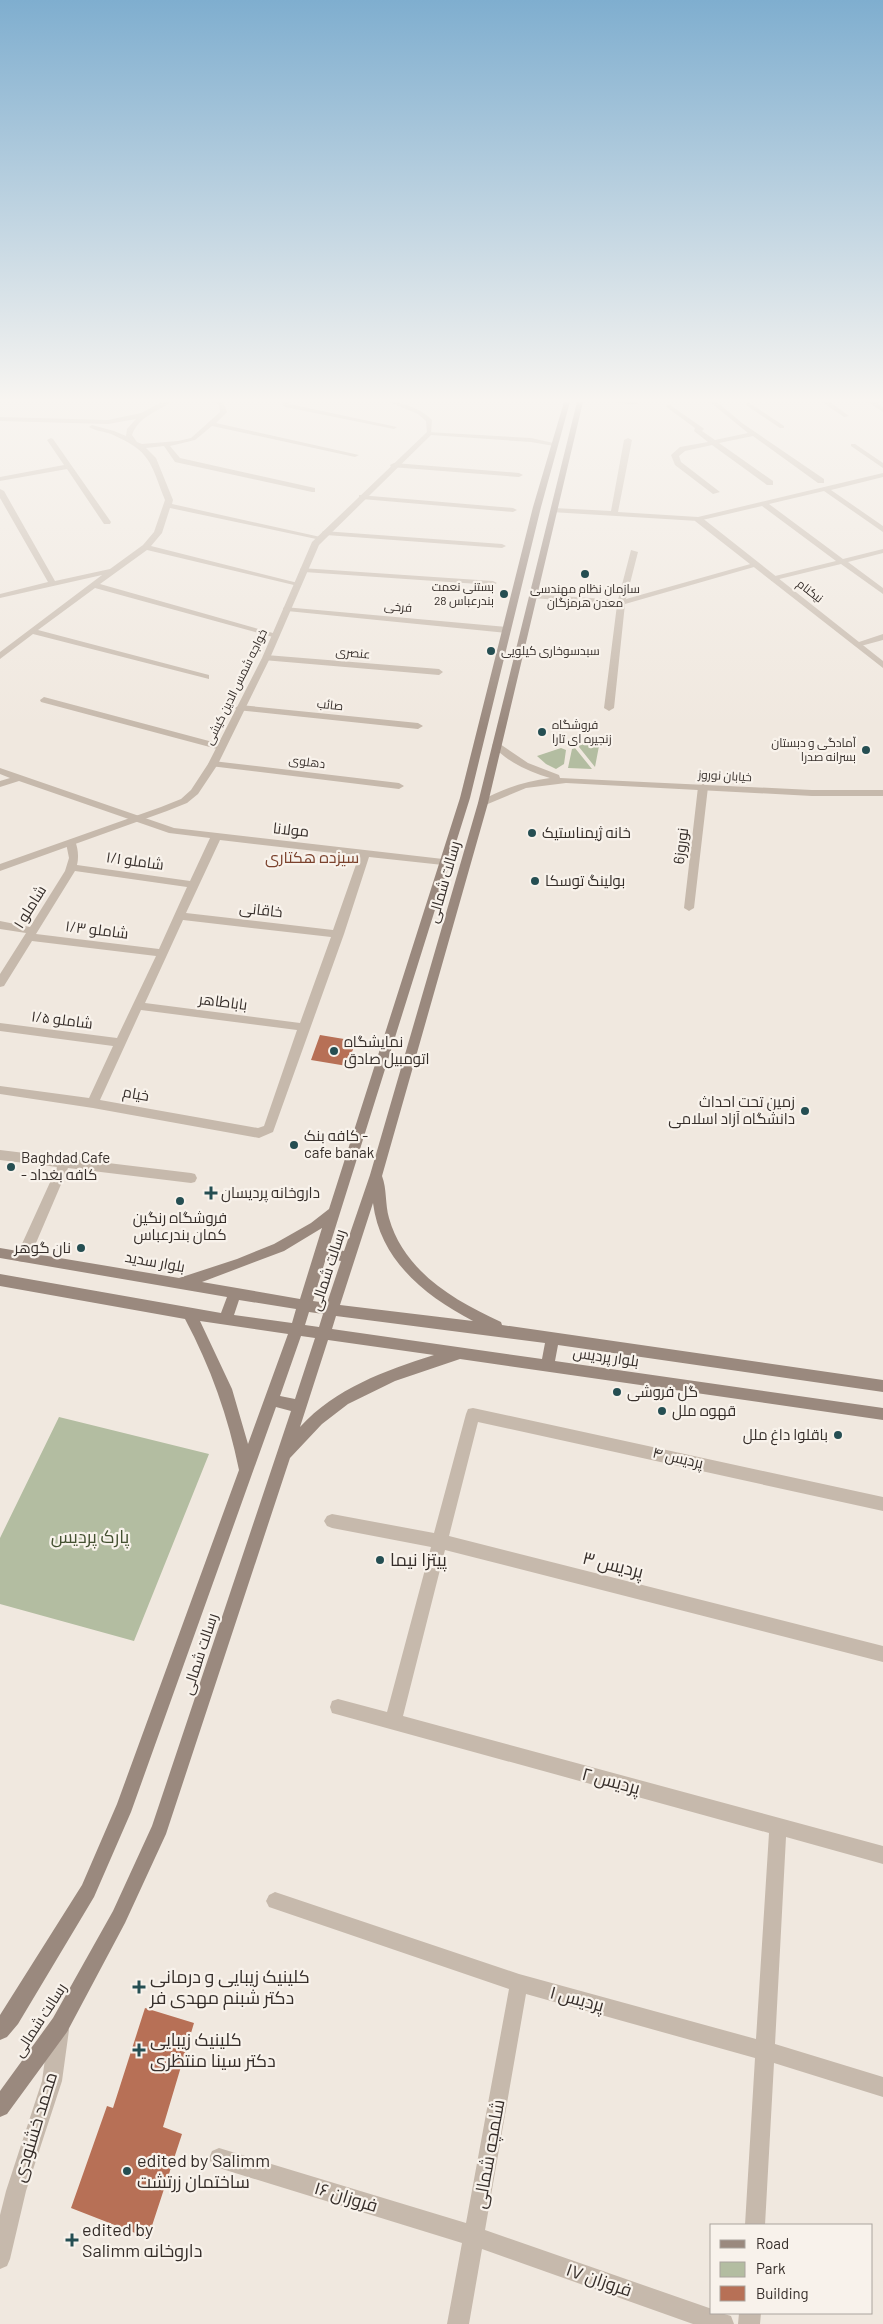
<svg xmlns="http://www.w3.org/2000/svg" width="883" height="2324" font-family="Barlow,Cairo,sans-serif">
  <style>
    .green { fill: #b3bda1 }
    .building { fill: #b77056 }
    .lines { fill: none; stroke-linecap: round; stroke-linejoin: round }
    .minor { fill: #c6b9ac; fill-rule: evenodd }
    .tertiary { fill: #c6b9ac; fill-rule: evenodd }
    .secondary { fill: #9a897e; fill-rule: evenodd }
    .poi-dot { fill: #254e52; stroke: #f8f2eb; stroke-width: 2 }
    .labels { text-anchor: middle; stroke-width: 4.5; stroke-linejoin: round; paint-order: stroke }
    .far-poi-label { font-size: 12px; fill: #362e2a; stroke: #f8f2eb; text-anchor: end }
    .far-street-label { font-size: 12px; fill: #362e2a; stroke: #f8f2eb }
    .street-label { font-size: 15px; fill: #362e2a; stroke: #f8f2eb }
    .poi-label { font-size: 15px; fill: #362e2a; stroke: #f8f2eb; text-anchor: start }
    .neighbourhood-label { font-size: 16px; fill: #7b422d; stroke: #f8f2eb }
    .near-park-label { font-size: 18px; fill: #445131; stroke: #f8f2eb }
    .near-poi-label { font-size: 18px; fill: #362e2a; stroke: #f8f2eb; text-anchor: start }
    .near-street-label { font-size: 18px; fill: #362e2a; stroke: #f8f2eb }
  </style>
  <rect width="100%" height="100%" fill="#f0e8df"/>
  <!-- green -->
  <path class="green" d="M 580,744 L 599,746 L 595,767 L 579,747 Z
    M 561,748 L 566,750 L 564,764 L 556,769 L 546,764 L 537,756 Z
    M 575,748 L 592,769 L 568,768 L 572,749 Z
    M 59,1417 L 209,1454 L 134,1641 L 0,1604 L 0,1538 Z"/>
  <!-- building -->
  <path class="building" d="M 320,1035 L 356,1041 L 347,1066 L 311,1060 Z
    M 145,2008 L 194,2023 L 163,2127 L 182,2134 L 148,2238 L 71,2208 L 107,2106 L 113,2108 Z"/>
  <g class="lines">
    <!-- minor -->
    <path class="minor" d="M 171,402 C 157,412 139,416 132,435 L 137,442 L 142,444 L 178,441 L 191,438 L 220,412 L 219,405 L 214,402 L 223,402 L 227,412 L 216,423 L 359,455 L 355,457 L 212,426 L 195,440 L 170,446 L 180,458 L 315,488 L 315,492 L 312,492 L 175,462 L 164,446 L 146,448 L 156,458 L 173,500 L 172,504 L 325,538 L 321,540 L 170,508 L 162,533 L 151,546 L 302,584 L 298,586 L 147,550 L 100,584 L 280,635 L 273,637 L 95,588 L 38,630 L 209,675 L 209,679 L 33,634 L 0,659 L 0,652 L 102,575 L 0,598 L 0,594 L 48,582 L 0,498 L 0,489 L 4,491 L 55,581 L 110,569 L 143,545 L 154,532 L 165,500 C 150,462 151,451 111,434 C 103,431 95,431 89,427 L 92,425 L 114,431 L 126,436 L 127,429 L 136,419 L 108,424 L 0,421 L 0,417 L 108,420 L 141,413 L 160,403 Z
      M 284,402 L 290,402 L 289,404 L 397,427 L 394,429 L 285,407 L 282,405 Z
      M 389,402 C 404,402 421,409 432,420 L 431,434 L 427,434 L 426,421 L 418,414 Z
      M 613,402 L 638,402 L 638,403 L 635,405 Z
      M 710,402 L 717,402 L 742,423 L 824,479 L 824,483 L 818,483 L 753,436 L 719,443 L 773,481 L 773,485 L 767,485 L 712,445 L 685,451 L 679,456 L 681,462 L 720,492 L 713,494 L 675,465 L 671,455 L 680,447 L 708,442 L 694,431 L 695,428 L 665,406 L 670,405 L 703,428 L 704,429 L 702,431 L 715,440 L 748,433 Z
      M 748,402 L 784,426 L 784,428 L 780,428 L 746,405 L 746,403 Z
      M 822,402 L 830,402 L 849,416 L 844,417 Z
      M 868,402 L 876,402 L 883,407 L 883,412 Z
      M 51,438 L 53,439 L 111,522 L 110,524 L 104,524 L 67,469 L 0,481 L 0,477 L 64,465 L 47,440 Z
      M 628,438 L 632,440 L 618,512 L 698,517 L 883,473 L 883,477 L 831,490 L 883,526 L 883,532 L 824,491 L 769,504 L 843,559 L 883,549 L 883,553 L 848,562 L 883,588 L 883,594 L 841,564 L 771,581 L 771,577 L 836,561 L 762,506 L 698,521 L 551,512 L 551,508 L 554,508 L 611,511 L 624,440 Z
      M 851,444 L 855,444 L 883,463 L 883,468 L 851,446 Z
      M 394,463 L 519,473 L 523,475 L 519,477 L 391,467 L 390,465 Z
      M 359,495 L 513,508 L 517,510 L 513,512 L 362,499 L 359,499 Z
      M 323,531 L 502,544 L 506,546 L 502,548 L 326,535 L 322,533 Z
      M 631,550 L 638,552 L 626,599 L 754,563 L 761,565 L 625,604 L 614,708 L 609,711 L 604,708 L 617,605 L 533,598 L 529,596 L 533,594 L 618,600 Z
      M 301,568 L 493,581 L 497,583 L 493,585 L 304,572 L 300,570 Z
      M 284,607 L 507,627 L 511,630 L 507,633 L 287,611 L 283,609 Z
      M 883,634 L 883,640 L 857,647 L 853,644 Z
      M 266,655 L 439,669 L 443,672 L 439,675 L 263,660 L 263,656 Z
      M 44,697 L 224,745 L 226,747 L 221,750 L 41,702 L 40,700 Z
      M 240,705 L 418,723 L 423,726 L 418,729 L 237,710 L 235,708 Z
      M 213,761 L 399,783 L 404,786 L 399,789 L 210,766 L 208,764 Z
      M 0,768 L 174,828 L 443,859 L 448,862 L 443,865 L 369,857 L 344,934 L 273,1132 L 259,1138 L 93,1108 L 0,1094 L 0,1086 L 89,1098 L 113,1046 L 0,1031 L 0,1023 L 117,1038 L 156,956 L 32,941 L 4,986 L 0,987 L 0,974 L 26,933 L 0,929 L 0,921 L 30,927 L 65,871 L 69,858 L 66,843 L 67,841 L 75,841 C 78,848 79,857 77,865 L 190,881 L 210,838 L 169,833 L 19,781 L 0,787 L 0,781 L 10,778 L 0,774 ZM 220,840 L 359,856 L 333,930 L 186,913 ZM 75,871 L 187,887 L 159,949 L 36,934 ZM 183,920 L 331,937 L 300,1023 L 145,1003 ZM 141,1010 L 297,1030 L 264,1126 L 258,1128 L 100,1100 Z
      M 703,784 L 708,787 L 694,908 L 689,911 L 684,908 L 698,787 Z
      M 0,1150 L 191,1173 L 195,1174 L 197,1178 L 195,1182 L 191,1183 L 68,1168 L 30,1257 L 28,1261 L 23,1262 L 18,1261 L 16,1257 L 57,1167 L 0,1160 Z
      M 473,1408 L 883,1497 L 883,1511 L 478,1422 L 449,1536 L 883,1646 L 883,1662 L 445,1550 L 403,1716 L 883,1846 L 883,1864 L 786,1837 L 775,2044 L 883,2077 L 883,2097 L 774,2063 L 765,2225 L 745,2225 L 755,2058 L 526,1994 L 485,2230 L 712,2309 L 712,2313 L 721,2313 L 731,2316 L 734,2324 L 693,2324 L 482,2249 L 469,2324 L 447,2324 L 462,2243 L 219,2168 L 212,2165 L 209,2158 L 212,2151 L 219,2148 L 466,2223 L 509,1989 L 269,1907 L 266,1901 L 269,1895 L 275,1892 L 519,1974 L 756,2039 L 769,1833 L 332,1713 L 330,1707 L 332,1701 L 338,1699 L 387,1712 L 431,1547 L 332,1528 L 327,1526 L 324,1521 L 327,1516 L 332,1514 L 434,1533 L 466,1414 L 468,1409 Z
      M 739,2313 L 761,2313 L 760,2324 L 738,2324 Z"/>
    <!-- tertiary -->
    <path class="tertiary" d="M 427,432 L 531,438 L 558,444 L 554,446 L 531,442 L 431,435 L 319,545 L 270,658 L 218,764 L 198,794 L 187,803 L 167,811 L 0,871 L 0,864 L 161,807 L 181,799 L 191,790 L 208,764 L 262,658 L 312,542 Z
      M 695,517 L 701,517 L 883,661 L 883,668 L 695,521 Z
      M 497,742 L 528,763 L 559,775 L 560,778 L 812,790 L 883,790 L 883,796 L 812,796 L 566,783 L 526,788 L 483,806 L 478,803 L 480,801 C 502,789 525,781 550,778 C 529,772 507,762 492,745 Z
      M 59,2020 L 66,2023 L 69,2030 L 62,2081 L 26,2191 L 10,2259 L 7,2266 L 0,2269 L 0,2215 L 6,2191 L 42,2081 L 49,2030 L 52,2023 Z"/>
    <!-- secondary -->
    <path class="secondary" d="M 564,402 L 570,402 L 541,507 L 470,798 L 329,1248 L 344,1251 L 370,1175 L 478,803 L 577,402 L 583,402 L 488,803 L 382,1176 C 387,1189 385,1204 389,1218 C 404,1271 453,1300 501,1322 L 502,1325 L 883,1380 L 883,1392 L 558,1345 L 555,1361 L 883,1408 L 883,1420 L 460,1359 L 395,1381 L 348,1404 L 322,1424 L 290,1458 L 166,1834 L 125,1923 L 67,2032 L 7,2114 L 0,2117 L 0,2091 L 53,2018 L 113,1911 L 152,1826 L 291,1411 L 276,1407 L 131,1812 L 94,1897 L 18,2024 L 7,2037 L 0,2040 L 0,2015 L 82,1885 L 117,1804 L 239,1470 C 228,1416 211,1368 185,1319 L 0,1286 L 0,1274 L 221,1313 L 227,1297 L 0,1258 L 0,1248 L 179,1278 L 237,1259 L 274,1244 L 311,1223 L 329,1209 L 460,798 L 533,507 ZM 373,1203 C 380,1260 425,1296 473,1321 L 340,1305 ZM 322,1228 L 300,1299 L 202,1282 L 284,1251 ZM 326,1258 L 341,1261 L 327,1303 L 313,1301 ZM 239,1300 L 296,1309 L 292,1323 L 234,1315 ZM 309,1312 L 323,1314 L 319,1327 L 305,1325 ZM 336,1316 L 545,1343 L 542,1359 L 332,1329 ZM 200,1321 L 288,1334 L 248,1444 L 232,1389 ZM 301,1336 L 315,1338 L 295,1399 L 280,1396 ZM 328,1340 L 434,1355 C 384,1371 336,1388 300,1427 Z"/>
  </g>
  <!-- sky -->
  <linearGradient id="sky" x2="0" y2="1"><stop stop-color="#7faecf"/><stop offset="0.55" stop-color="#f8f5f1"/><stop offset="1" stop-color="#f8f5f1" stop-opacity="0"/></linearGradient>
  <rect width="883" height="727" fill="url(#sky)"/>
  <!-- markers -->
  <g class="poi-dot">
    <circle cx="585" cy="574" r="5"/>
    <circle cx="504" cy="594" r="5"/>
    <circle cx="491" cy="651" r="5"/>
    <circle cx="542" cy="732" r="5"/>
    <circle cx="866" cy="750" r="5"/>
    <circle cx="532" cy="833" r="5"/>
    <circle cx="535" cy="881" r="5"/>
    <circle cx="334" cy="1051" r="5"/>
    <circle cx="805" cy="1111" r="5"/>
    <circle cx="294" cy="1145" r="5"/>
    <circle cx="11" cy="1167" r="5"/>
    <path d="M208.5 1185.5h5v5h5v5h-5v5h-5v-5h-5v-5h5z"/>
    <circle cx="180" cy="1201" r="5"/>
    <circle cx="81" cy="1248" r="5"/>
    <circle cx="617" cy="1392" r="5"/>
    <circle cx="662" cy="1411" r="5"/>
    <circle cx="838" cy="1435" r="5"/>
    <circle cx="380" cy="1560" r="5"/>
    <path d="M136.5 1979.5h5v5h5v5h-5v5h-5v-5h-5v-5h5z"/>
    <path d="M136.5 2042.5h5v5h5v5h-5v5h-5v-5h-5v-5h5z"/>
    <circle cx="127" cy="2171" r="5"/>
    <path d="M69.5 2232.5h5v5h5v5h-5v5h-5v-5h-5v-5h5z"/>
  </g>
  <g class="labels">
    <!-- far-poi labels -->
    <g class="far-poi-label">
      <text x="494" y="591">بستنی نعمت<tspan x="494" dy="14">بندرعباس 28</tspan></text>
      <text x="585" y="593" text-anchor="middle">سازمان نظام مهندسی<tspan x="585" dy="14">معدن هرمزگان</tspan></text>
      <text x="501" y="655" text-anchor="start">سبدسوخاری کیلویی</text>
      <text x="552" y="729" text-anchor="start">فروشگاه<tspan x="552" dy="14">زنجیره ای تارا</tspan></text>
      <text x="856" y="747">آمادگی و دبستان<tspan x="856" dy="14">بسرانه صدرا</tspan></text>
    </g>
    <!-- far-street labels -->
    <g class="far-street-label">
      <text transform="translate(810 591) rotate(38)" y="4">نیکنام</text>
      <text transform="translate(398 607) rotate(5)" y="4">فرخی</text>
      <text transform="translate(353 653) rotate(5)" y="4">عنصری</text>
      <text transform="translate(236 687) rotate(-64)" y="4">خواجه شمس الدين كيشی</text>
      <text transform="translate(330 705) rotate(6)" y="4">صائب</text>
      <text transform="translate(307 762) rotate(7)" y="4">دهلوی</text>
      <text transform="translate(725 776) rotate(3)" y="4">خیابان نوروز</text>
    </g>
    <!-- street labels -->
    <g class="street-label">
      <text transform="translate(291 830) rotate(6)" y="5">مولانا</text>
      <text transform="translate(681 846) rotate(-83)" y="5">نوروز6</text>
      <text transform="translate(135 861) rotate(8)" y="5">شاملو ۱/۱</text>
      <text transform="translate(444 882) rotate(-74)" y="5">رسالت شمالی</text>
      <text transform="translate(30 907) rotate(-58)" y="5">شاملو ۱</text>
      <text transform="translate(261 910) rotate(6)" y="5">خاقانی</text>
      <text transform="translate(97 930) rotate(7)" y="5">شاملو ۱/۳</text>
      <text transform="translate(223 1002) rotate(7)" y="5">باباطاهر</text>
      <text transform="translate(62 1020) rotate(7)" y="5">شاملو ۱/۵</text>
      <text transform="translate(136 1094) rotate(10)" y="5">خیام</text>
      <text transform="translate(155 1262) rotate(10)" y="5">بلوار سدید</text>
      <text transform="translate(328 1270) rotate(-72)" y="5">رسالت شمالی</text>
      <text transform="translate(606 1357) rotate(8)" y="5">بلوار پردیس</text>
      <text transform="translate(678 1458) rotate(13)" y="5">پردیس ۴</text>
      <text transform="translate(200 1654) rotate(-72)" y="5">رسالت شمالی</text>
      <text transform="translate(40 2020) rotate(-57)" y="5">رسالت شمالی</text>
    </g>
    <!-- poi labels -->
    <g class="poi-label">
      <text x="542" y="838">خانه ژیمناستیک</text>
      <text x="545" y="886">بولینگ توسکا</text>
      <text x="344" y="1047">نمایشگاه<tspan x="344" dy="17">اتومبیل صادق</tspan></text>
      <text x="795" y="1107" text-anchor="end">زمین تحت احداث<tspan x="795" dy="17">دانشگاه آزاد اسلامی</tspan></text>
      <text x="304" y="1141">کافه بنک -<tspan x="304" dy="17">cafe banak</tspan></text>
      <text x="21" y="1163">Baghdad Cafe<tspan x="21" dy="17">- کافه بغداد</tspan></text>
      <text x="221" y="1198">داروخانه پردیسان</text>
      <text x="180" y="1223" text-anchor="middle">فروشگاه رنگین<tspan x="180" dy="17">کمان بندرعباس</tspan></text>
      <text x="71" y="1253" text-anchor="end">نان گوهر</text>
      <text x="627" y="1397">گل فروشی</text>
      <text x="672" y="1416">قهوه ملل</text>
      <text x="828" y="1440" text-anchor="end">باقلوا داغ ملل</text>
    </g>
    <!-- neighbourhood labels -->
    <g class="neighbourhood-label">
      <text x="312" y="863">سیزده هکتاری</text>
    </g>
    <!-- near-park labels -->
    <g class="near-park-label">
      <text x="90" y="1543">پارک پردیس</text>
    </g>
    <!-- near-poi labels -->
    <g class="near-poi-label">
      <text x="390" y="1566">پیتزا نیما</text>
      <text x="150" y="1983">کلینیک زیبایی و درمانی<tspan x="150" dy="21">دکتر شبنم مهدی فر</tspan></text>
      <text x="150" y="2046">کلینیک زیبایی<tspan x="150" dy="21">دکتر سینا منتظری</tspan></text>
      <text x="137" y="2167">edited by Salimm<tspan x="137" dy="21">ساختمان زرتشت</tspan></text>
      <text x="82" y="2236">edited by<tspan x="82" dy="21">Salimm داروخانه</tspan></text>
    </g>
    <!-- near-street labels -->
    <g class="near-street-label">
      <text transform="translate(613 1565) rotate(14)" y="6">پردیس ۳</text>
      <text transform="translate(611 1781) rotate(15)" y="6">پردیس ۲</text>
      <text transform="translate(577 1999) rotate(15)" y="6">پردیس ۱</text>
      <text transform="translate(35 2127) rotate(-73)" y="6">محمد خشنودی</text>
      <text transform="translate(489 2154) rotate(-80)" y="6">شلمچه شمالی</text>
      <text transform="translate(346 2197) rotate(17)" y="6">فروزان ۱۶</text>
      <text transform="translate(599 2280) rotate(19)" y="6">فروزان ۱۷</text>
    </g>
  </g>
  <!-- legend -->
  <rect x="710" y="2224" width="162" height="90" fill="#f8f2eb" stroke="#aaa49e"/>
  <rect x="720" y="2240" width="25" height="8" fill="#9a897e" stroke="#aaa49e"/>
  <text x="756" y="2249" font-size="15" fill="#362e2a">Road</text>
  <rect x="720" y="2262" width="25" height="15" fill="#b3bda1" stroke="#aaa49e"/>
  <text x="756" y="2274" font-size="15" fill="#362e2a">Park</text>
  <rect x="720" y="2286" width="25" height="15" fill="#b77056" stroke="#aaa49e"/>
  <text x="756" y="2299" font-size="15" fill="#362e2a">Building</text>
</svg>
